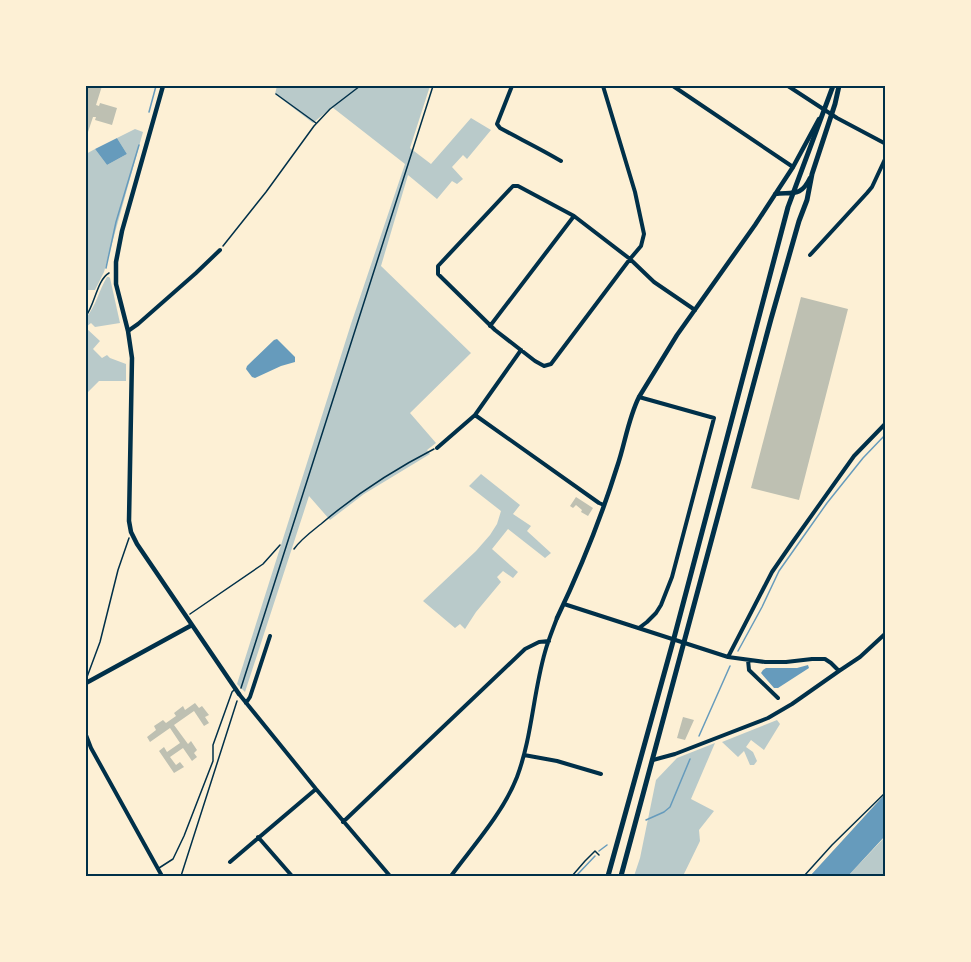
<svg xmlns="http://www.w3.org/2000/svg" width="971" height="962" font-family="Karla,sans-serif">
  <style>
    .green { fill: #b9caca }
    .water { fill: #669bbc }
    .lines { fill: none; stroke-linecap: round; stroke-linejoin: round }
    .stream { stroke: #669bbc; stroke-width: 1.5 }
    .building { fill: #bec0b2 }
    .path { stroke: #003049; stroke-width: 1.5 }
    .service { stroke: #003049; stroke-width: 1.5 }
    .minor { stroke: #003049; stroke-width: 4 }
    .tertiary { stroke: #003049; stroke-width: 4.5 }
    .secondary { stroke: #003049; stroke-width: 5 }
    .neatline { fill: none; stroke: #003049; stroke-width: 2 }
  </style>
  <rect width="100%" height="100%" fill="#fdf0d5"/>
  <!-- green -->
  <path class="green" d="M 277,86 L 430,86 L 410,148 L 431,164 L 471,118 L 491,130 L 467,159 L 463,155 L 452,167 L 463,179 L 457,184 L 452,181 L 437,199 L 408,175 L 381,266 L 471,353 L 410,413 L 436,443 L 427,450 L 430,454 L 364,494 L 330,520 L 309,496 L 245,692 L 237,684 L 351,324 L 405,164 L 332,107 L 313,123 L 275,94 Z
    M 135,129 L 143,132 L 104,272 L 95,290 L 86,290 L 86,154 L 95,149 L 107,165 L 127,154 L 117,138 Z
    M 107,277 L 109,277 L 110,278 L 120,323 L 95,327 L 91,323 L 86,327 L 86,318 C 96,306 99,290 107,277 Z
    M 86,328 L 100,341 L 93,349 L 102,358 L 107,355 L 110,358 L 126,364 L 126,381 L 99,381 L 86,394 Z
    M 481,474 L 520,505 L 513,514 L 531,526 L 527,531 L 551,553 L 545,558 L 508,529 L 492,549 L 518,572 L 513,578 L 503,571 L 497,577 L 501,582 L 476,612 L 465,629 L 460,624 L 455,628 L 423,601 L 476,551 L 490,535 L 497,524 L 501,511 L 469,486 Z
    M 777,720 L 780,724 L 764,750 L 751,740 L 746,747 L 753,752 L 757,761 L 754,765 L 750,765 L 744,751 L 738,757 L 722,742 Z
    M 715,743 L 691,799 L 714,811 L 699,830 L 700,841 L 683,876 L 634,876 L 640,858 L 656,780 L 677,758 Z
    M 885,836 L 885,876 L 848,876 L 883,839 Z"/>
  <!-- water -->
  <path class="water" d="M 117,138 L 127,154 L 107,165 L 95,149 Z
    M 277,339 L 295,357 L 295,362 L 281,366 L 255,378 L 252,377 L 246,369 L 247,366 L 274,340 Z
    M 808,665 L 809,668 L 778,688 L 774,688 L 761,673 L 763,670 L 766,668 L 797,668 Z
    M 885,794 L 885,836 L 848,876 L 810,876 Z"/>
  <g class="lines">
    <!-- stream -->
    <path class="stream" d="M 149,112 L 156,86
      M 106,268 L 116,222 L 139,145
      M 884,301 L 886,298
      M 738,651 L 762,607 L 779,571 L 827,503 L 863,458 L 886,434
      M 699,736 L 730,666
      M 646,820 L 664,812 L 670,807 L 690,759
      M 599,851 L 607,845
      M 576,876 L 595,856"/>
  </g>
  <!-- building -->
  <path class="building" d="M 87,86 L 102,86 L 96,105 L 99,106 L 100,103 L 117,108 L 112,125 L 95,120 L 96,117 L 93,117 L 86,138 L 86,89 Z
    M 801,297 L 848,309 L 799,500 L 751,488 Z
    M 576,497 L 593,508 L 588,516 L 581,512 L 582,510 L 576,505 L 573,508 L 570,506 Z
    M 195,703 L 199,708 L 202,706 L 209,715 L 205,717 L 209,723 L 204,726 L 194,711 L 174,725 L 188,744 L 191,741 L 197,750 L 194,753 L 197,757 L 192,761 L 183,748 L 170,757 L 176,765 L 180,762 L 184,767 L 174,773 L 159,751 L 164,747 L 167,752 L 180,743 L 170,728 L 150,742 L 147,737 L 156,730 L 154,726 L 163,720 L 166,723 L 176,716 L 174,713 L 183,706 L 185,710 Z
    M 683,717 L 694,720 L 685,740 L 677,738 Z"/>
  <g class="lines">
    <!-- path -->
    <path class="path" d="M 276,94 L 316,123
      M 223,246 L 266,192 L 314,126 L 330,109 L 360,86
      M 86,316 C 95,304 97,280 109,273
      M 294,549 C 301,539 311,532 321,524 C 355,495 393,470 434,449
      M 190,614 L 263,564 L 280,545
      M 87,677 L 100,642 L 118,570 L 129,538
      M 241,688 L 433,86
      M 181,876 L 237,701
      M 572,876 L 585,861 L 595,851 L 599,855
      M 804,876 L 832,845 L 886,792"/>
    <!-- service -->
    <path class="service" d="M 159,868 L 173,859 L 184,836 L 213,761 L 213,745 L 232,692 L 235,689"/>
    <!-- minor -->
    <path class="minor" d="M 512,86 L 497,124 L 500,128 C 520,139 541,149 561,161
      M 603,86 L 635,192 L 644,234 L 641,246 L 630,259 L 557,356 L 551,364 L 544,366 L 535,361 L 495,330 L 438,274 L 438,266 L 513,186 L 518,186 L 574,216 L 630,259 L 654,282 L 695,310
      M 673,86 L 793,167
      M 788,86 L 837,118 L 886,144
      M 810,255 L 867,193 L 872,187 L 886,157
      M 490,326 L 574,216
      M 128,331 L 138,324 L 196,273 L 220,250
      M 639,397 L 714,418 L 672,577 L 661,605 L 656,613 L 647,622 L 639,628
      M 475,415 L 599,503 L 604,505
      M 437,448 L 475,415 L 521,350
      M 564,604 L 728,657 L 765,662 L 786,662 L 812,659 L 825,659 L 831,663 L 839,671 L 860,657 L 886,633
      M 728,657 L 772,572 L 792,543 L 854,456 L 886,423
      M 748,660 L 749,670 L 778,698
      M 239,694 L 316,789 L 390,876
      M 246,703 L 250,697 L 270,636
      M 86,735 L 91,748 L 162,876
      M 524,755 L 557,761 L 601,774
      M 653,760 L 675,754 L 768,718 L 792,704 L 839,671
      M 343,822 L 525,649 L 539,642 L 549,641
      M 258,837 L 292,876
      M 230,862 L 316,789
      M 451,876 C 473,846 503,813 517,777 C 532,737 533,694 545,652 C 548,641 553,629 557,618"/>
    <!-- tertiary -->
    <path class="tertiary" d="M 163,86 L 122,231 L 116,262 L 116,284 L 128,331 L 132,358 L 129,521 L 131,532 L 137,544 L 239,694
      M 775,194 C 793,192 801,197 810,178
      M 557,618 C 580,570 601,518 617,467 C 625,444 628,419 639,397 L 677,335 L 755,225 L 793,167 L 819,119
      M 86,683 L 192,625"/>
    <!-- secondary -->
    <path class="secondary" d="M 608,876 L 674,638 L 788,207 L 833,86
      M 621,876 L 771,319 L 799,221 L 807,200 L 812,174 L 835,104 L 839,86"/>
  </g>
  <!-- border -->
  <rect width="971" height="962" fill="none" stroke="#fdf0d5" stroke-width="174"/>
  <rect x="87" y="87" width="797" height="788" class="neatline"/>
</svg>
